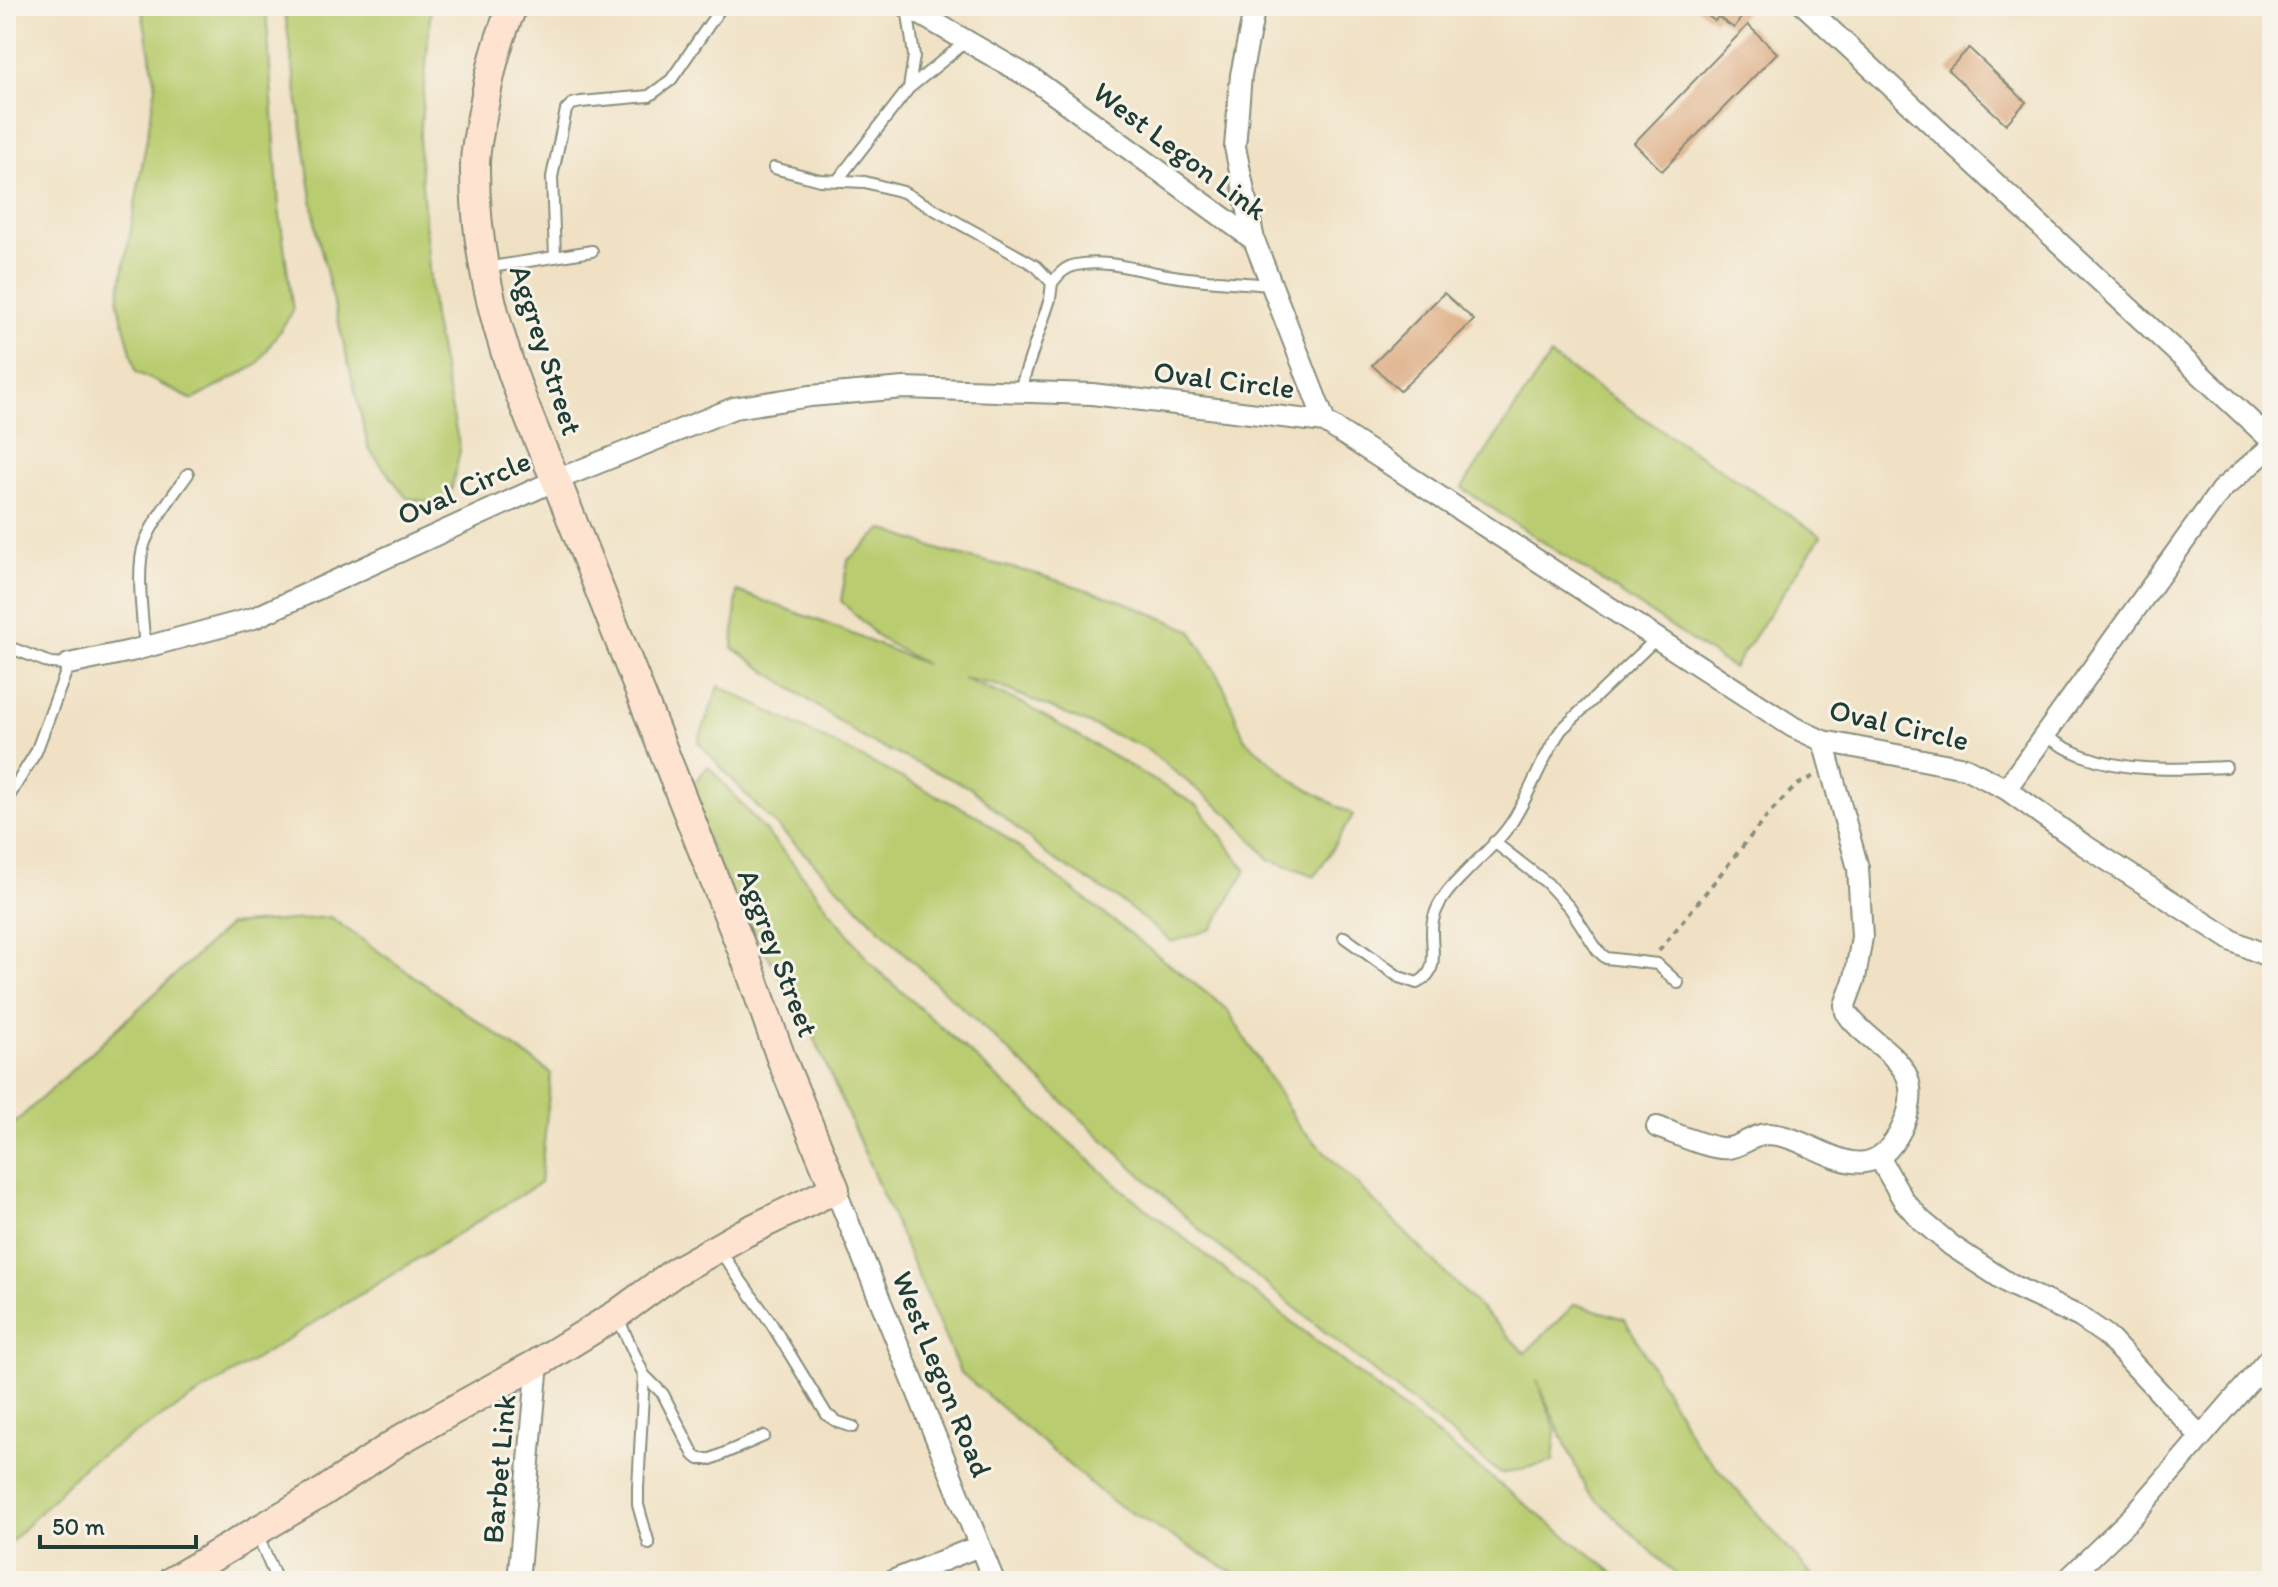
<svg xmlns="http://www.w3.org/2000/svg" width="2278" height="1587" font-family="Itim,sans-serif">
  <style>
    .green { fill: #b9cc6f; stroke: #6c8452; stroke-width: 2 }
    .building { fill: #dba579 }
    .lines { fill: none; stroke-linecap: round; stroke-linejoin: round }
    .lane-casing { stroke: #888f7c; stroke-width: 14 }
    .street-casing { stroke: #888f7c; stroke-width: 24 }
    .secondary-casing { stroke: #888f7c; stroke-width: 32 }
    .path { stroke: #888f7c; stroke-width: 4; stroke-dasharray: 6 6; stroke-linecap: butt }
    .lane { stroke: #fff; stroke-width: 10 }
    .street { stroke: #fff; stroke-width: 20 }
    .secondary { stroke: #fee3d1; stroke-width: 28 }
    .labels { text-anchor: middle; stroke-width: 6; stroke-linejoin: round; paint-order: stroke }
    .street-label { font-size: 30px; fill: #1f3d34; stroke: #f7f3e8 }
  </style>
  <rect width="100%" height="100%" fill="#f7f3e8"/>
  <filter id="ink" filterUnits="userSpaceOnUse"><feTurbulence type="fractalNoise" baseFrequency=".0125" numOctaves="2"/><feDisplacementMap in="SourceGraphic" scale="16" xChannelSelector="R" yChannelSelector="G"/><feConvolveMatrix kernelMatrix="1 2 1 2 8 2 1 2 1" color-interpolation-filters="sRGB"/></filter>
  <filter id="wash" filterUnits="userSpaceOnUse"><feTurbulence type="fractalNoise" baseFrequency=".006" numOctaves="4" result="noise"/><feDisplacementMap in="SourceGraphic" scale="32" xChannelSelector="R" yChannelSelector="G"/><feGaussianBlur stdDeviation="1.8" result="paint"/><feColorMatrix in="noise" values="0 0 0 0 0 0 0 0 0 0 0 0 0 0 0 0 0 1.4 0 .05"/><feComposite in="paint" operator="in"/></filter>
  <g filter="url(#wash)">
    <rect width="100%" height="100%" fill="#f0e1c4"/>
    <!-- green -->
    <path class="green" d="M 141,6 L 266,6 L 279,208 L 293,311 L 257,365 L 193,400 L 136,372 L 118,302 L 156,86 Z
      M 284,6 L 431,6 L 419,148 L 433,318 L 460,450 L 448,505 L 407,498 L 369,449 L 317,233 Z
      M 1550,356 L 1821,536 L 1733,668 L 1462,488 Z
      M 883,529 L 946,552 L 1037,574 L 1122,601 L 1191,630 L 1225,689 L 1245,740 L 1294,781 L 1353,815 L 1315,876 L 1269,859 L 1233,818 L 1144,747 L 996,685 L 962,678 L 1022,703 L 1198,806 L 1246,870 L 1212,929 L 1172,942 L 1117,898 L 1047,855 L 971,788 L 866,740 L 733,648 L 737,591 L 825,623 L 925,664 L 879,638 L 841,601 L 848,560 Z
      M 719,686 L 978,816 L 1227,1009 L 1299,1126 L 1525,1353 L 1575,1304 L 1625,1319 L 1695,1443 L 1817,1581 L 1683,1581 L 1586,1490 L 1537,1381 L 1556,1431 L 1553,1462 L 1501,1474 L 1210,1239 L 912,961 L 752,801 L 698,742 Z
      M 708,766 L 787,856 L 874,967 L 1125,1192 L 1624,1581 L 1248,1581 L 1111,1501 L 960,1372 L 807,1021 L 738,906 L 686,793 Z
      M 330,917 L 551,1073 L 540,1183 L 86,1464 L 6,1547 L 6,1131 L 229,925 Z"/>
    <g id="blocks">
      <!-- building -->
      <path class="building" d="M 1694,6 L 1749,6 L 1734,28 L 1718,17 L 1715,21 Z
        M 1748,25 L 1777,53 L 1662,171 L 1634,143 Z
        M 1969,48 L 2026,102 L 2006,124 L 1948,70 Z
        M 1444,293 L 1474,320 L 1400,391 L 1372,365 Z"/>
    </g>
  </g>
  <g filter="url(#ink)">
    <use href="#blocks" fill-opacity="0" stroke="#888f7c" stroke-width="2"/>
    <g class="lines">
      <!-- lane casing -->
      <g class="lane-casing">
        <path id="lane" d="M 907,7 L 914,56 L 909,88
          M 774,168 L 820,180 L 865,182 L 903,192 L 1036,266 L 1052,283 L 1050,299 L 1019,392
          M 837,181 L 909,88 L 967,41
          M 555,257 L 552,177 L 566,110 L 572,104 L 581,102 L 649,96 L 671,80 L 722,6
          M 485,268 L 592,251
          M 1052,283 C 1059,274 1065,267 1076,265 C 1105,259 1133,269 1161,274 C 1197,281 1235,282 1272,285
          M 6,646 L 50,663 L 69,664 L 36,752 L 6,801
          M 145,648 C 143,621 135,567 145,542 C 155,518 173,495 188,474
          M 2045,736 C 2057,743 2070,751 2084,756 C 2130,773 2178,769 2226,767
          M 1494,842 L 1547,883 L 1570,908 L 1598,951 L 1606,958 L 1657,964 L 1678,983
          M 1344,937 L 1399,977 L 1417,983 C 1445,970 1426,939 1434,917 C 1439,899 1453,885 1466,872 C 1482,855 1503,838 1515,817 C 1532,789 1542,758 1561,730 L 1657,638
          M 719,1250 L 771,1323 L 827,1415 L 838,1422 L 853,1427
          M 617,1316 L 644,1375 L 638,1488 L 638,1505 L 649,1544
          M 644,1375 L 663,1394 L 694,1455 L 699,1459 L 711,1459 L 764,1436
          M 257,1534 L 277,1581"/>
      </g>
      <!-- street casing -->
      <g class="street-casing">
        <path id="street" d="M 906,6 L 1036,81 L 1254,240 L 1325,422
          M 1805,6 L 2272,441
          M 1254,240 L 1235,147 L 1241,75 L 1255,6
          M 69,664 L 131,651 L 254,618 L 556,480 L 734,408 L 810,396 L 904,388 L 1092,394 L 1325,422 L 1793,727 L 1823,741 L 1965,768 L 2006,789 L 2084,845 L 2233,941 L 2272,958
          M 2006,789 L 2221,490 L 2272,446
          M 1657,1127 C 1675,1133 1710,1150 1728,1148 C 1742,1147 1753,1134 1768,1134 C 1818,1136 1866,1201 1902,1128 C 1910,1111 1914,1091 1906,1074 C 1892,1048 1862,1037 1846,1012 L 1845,1005 L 1855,978 L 1862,937 L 1858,868 L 1823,741
          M 1879,1157 L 1904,1201 L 1922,1221 L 1952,1246 L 2011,1285 L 2080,1317 L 2106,1335 L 2201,1437
          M 835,1189 L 994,1581
          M 518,1581 L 538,1363
          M 892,1581 L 979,1546
          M 2066,1581 L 2132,1517 L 2272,1355"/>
      </g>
      <!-- secondary casing -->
      <g class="secondary-casing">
        <path id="secondary" d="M 172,1581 L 323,1492 L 403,1438 L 538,1363 L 616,1315 L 675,1272 L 744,1233 L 835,1189 L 781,1058 L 749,967 L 556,480 C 510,380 474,276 475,165 C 475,147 480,128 483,111 C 489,75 497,39 513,6"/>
      </g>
      <!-- path -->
      <path class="path" d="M 1659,951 L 1771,811 L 1797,785 L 1814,776"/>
      <!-- lane -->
      <use href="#lane" class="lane"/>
      <!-- street -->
      <use href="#street" class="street"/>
      <!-- secondary -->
      <use href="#secondary" class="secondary"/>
    </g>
  </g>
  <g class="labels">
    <!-- street labels -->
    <g class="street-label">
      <text transform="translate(1180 151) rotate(37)" y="10">West Legon Link</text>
      <text transform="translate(546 350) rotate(72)" y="10">Aggrey Street</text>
      <text transform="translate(1224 380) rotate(7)" y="10">Oval Circle</text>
      <text transform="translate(464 488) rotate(-24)" y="10">Oval Circle</text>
      <text transform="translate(1899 725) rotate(13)" y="10">Oval Circle</text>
      <text transform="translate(778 953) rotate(69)" y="10">Aggrey Street</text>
      <text transform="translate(942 1374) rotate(68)" y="10">West Legon Road</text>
      <text transform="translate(499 1469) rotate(-85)" y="10">Barbet Link</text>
    </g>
  </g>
  <!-- margin -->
  <rect width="2278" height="1587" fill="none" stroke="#f7f3e8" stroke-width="32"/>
  <!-- scale -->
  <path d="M40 1535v12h156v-12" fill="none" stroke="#1f3d34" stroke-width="4"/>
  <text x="52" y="1535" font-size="24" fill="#1f3d34" stroke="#f7f3e8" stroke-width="6" paint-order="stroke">50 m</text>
</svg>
